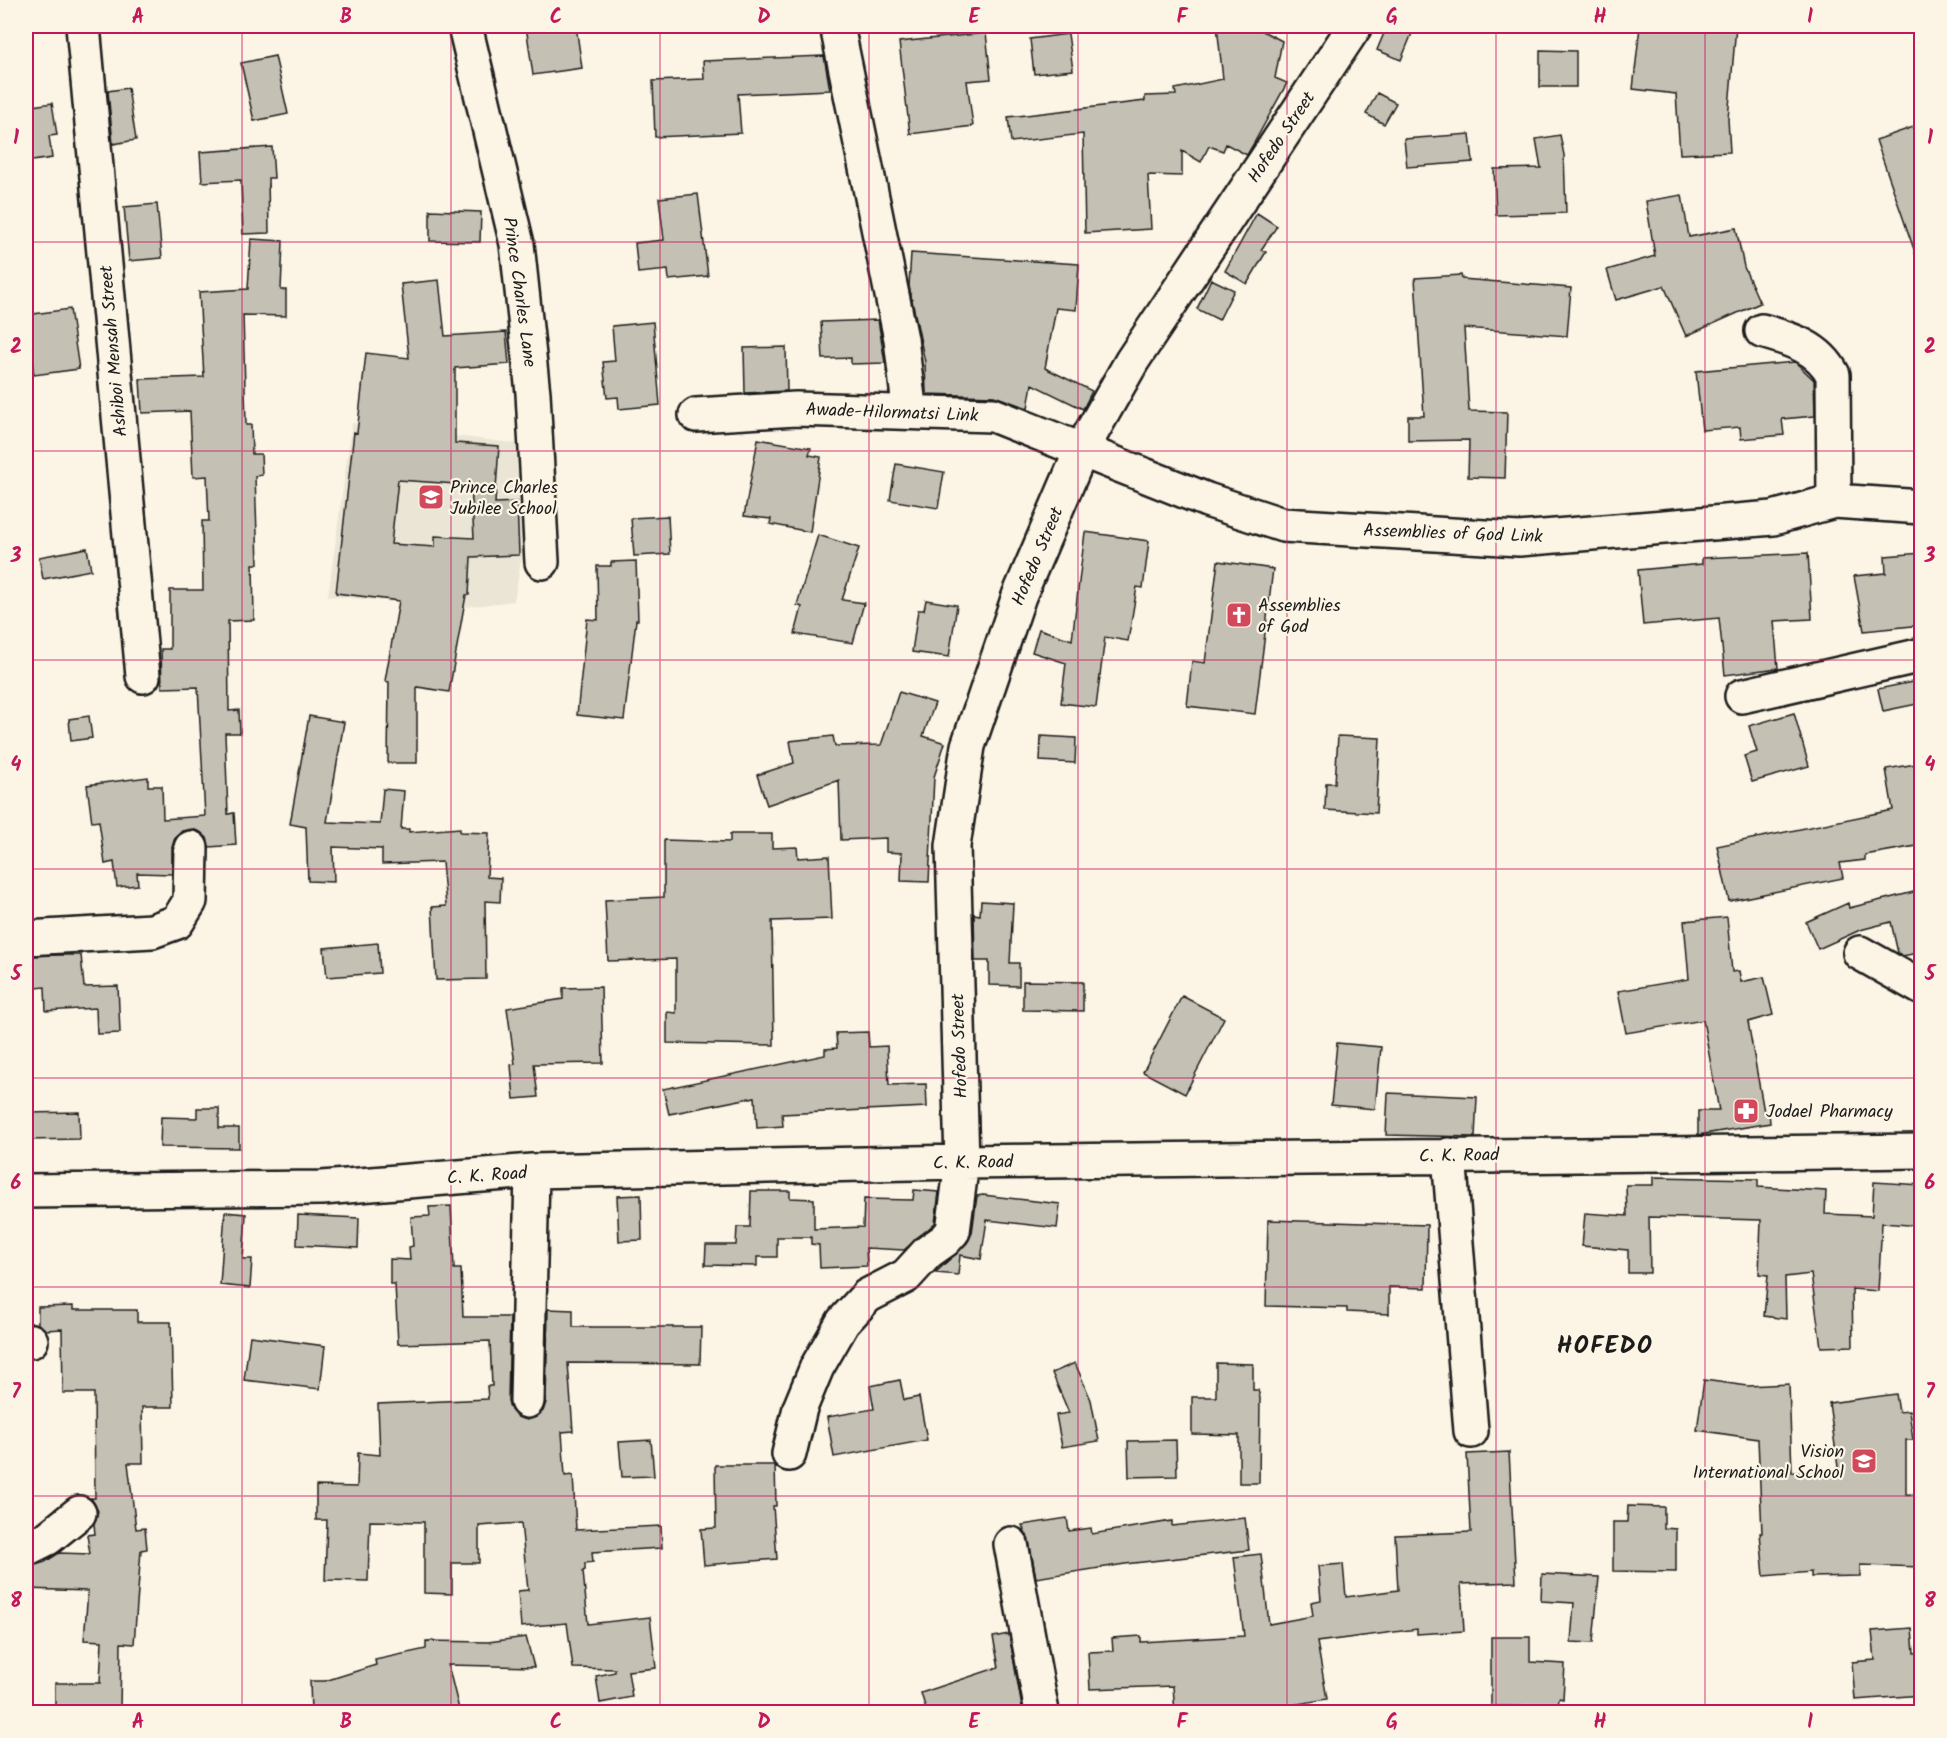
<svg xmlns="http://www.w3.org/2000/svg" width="1947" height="1738" font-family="Kalam,sans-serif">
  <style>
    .built { fill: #ebe5d6 }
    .building { fill: #c4c0b3; stroke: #1c1c1c; stroke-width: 1.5; fill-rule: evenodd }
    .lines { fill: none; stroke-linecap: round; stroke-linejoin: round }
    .minor-casing { stroke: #1c1c1c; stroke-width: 38 }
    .minor { stroke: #fcf5e5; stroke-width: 33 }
    .grid { fill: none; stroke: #c2185b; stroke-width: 1.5; stroke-opacity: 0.55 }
    .labels { text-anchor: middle; stroke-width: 4.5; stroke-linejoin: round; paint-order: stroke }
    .street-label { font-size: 18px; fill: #1c1c1c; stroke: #fcf5e5 }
    .poi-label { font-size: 18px; fill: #1c1c1c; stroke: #fcf5e5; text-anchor: start }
    .district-label { font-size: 24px; font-weight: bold; letter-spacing: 1.5px; fill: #1c1c1c; stroke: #fcf5e5 }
    .neatline { fill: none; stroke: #c2185b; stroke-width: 2 }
    .grid-label { font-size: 20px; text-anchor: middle; font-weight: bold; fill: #c2185b }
  </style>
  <rect width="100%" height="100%" fill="#fcf5e5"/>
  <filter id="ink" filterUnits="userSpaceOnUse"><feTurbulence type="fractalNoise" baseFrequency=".0167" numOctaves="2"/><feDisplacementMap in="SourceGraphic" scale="12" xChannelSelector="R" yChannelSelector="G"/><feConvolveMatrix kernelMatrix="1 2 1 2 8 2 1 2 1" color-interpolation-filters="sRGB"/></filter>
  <g filter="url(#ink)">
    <!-- built -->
    <path class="built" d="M 352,423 L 519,444 L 523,550 L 514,601 L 458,608 L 328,596 Z"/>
    <!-- building -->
    <path class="building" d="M 526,26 L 576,26 L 582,68 L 533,75 Z
      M 1217,26 L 1253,26 L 1282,41 L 1275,78 L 1287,83 L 1254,143 L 1247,155 L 1226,144 L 1223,151 L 1209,146 L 1201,162 L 1182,151 L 1182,176 L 1148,175 L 1151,229 L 1085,233 L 1083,134 L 1011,142 L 1008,117 L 1145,101 L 1145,96 L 1176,95 L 1175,89 L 1223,79 Z
      M 1387,26 L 1415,26 L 1401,60 L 1377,50 Z
      M 1640,26 L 1736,26 L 1728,119 L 1730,152 L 1680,154 L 1676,94 L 1633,89 Z
      M 986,33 L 991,79 L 967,81 L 973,126 L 910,134 L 899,42 Z
      M 1068,34 L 1073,70 L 1034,74 L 1030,39 Z
      M 1540,50 L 1576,51 L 1576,87 L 1540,87 Z
      M 275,56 L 288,114 L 254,121 L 241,63 Z
      M 824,56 L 830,90 L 738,94 L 741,133 L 655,137 L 653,81 L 704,79 L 703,61 Z
      M 128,88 L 136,140 L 113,144 L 108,91 Z
      M 1377,93 L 1396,103 L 1384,124 L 1366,114 Z
      M 52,103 L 57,135 L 49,136 L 52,158 L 26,162 L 26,107 Z
      M 1922,124 L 1922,261 L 1918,261 L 1876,140 Z
      M 1470,134 L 1473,162 L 1407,167 L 1404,139 Z
      M 1560,135 L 1564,155 L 1566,213 L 1496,215 L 1494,169 L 1541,168 L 1536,139 Z
      M 272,147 L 274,178 L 268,178 L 269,233 L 243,234 L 241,180 L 202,182 L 200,152 Z
      M 698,194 L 708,276 L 669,280 L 668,270 L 638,273 L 635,243 L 664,240 L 659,198 Z
      M 1682,195 L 1689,237 L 1736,228 L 1744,267 L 1760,303 L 1686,336 L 1664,286 L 1616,300 L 1607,270 L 1655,256 L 1646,201 Z
      M 157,204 L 162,258 L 129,261 L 124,207 Z
      M 430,210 L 481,212 L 480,242 L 430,241 Z
      M 1257,213 L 1277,226 L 1261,250 L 1266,252 L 1247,284 L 1225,271 Z
      M 251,239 L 283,241 L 281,290 L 286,290 L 286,316 L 243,315 L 246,425 L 251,425 L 252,454 L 261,454 L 262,475 L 255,476 L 258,564 L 253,564 L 254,620 L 228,621 L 229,711 L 239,710 L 240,733 L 225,733 L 228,814 L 234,813 L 236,845 L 209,847 L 207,838 L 200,832 L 192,829 L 182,831 L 175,838 L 172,847 L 172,874 L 137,873 L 138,885 L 117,887 L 114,862 L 105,864 L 99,821 L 92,822 L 87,785 L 148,777 L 148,786 L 162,786 L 163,819 L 205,816 L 198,687 L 162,688 L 161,649 L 170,649 L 170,590 L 203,590 L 202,521 L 209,521 L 207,476 L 193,477 L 190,411 L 142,413 L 140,379 L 204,377 L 199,292 L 248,289 Z
      M 911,253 L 1079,264 L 1076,310 L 1056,308 L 1045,368 L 1092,391 L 1083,409 L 1032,384 L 1028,408 L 994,396 L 926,394 L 925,362 L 909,286 Z
      M 1461,275 L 1462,279 L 1571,288 L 1567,336 L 1464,328 L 1469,411 L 1507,412 L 1505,478 L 1468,477 L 1469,440 L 1408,441 L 1408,416 L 1424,416 L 1415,278 Z
      M 1211,279 L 1234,290 L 1219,320 L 1197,309 Z
      M 439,280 L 445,336 L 506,332 L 509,364 L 455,368 L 455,443 L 499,446 L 495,503 L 517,502 L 519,555 L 471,557 L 469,595 L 466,595 L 449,692 L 417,687 L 417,763 L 388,763 L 389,682 L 385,681 L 399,601 L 336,593 L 354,432 L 357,433 L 366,353 L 409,358 L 401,284 ZM 398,480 L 471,485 L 474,538 L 435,536 L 435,547 L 391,544 Z
      M 70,309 L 79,369 L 34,375 L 30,346 L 26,346 L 26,315 Z
      M 878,320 L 885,363 L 851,364 L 851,358 L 823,359 L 821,322 Z
      M 653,322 L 660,405 L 619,409 L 618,397 L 607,398 L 603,362 L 615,361 L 612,326 Z
      M 786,347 L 787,391 L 745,393 L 744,348 Z
      M 1795,362 L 1814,380 L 1815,416 L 1782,419 L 1784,435 L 1741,439 L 1740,427 L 1702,430 L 1696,371 Z
      M 758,439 L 811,448 L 809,455 L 821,457 L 810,532 L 770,524 L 771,519 L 744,516 Z
      M 896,464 L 944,472 L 938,508 L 890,500 Z
      M 668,516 L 670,554 L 634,556 L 631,518 Z
      M 1085,532 L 1149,541 L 1143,588 L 1137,587 L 1128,641 L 1105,637 L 1096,707 L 1061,703 L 1066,663 L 1032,652 L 1039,629 L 1072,640 Z
      M 818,535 L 859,548 L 842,600 L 864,603 L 853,643 L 795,634 L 802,607 L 797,605 Z
      M 87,548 L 91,570 L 43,579 L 39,557 Z
      M 1808,553 L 1812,619 L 1774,621 L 1778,668 L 1725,675 L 1719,618 L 1643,625 L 1638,570 L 1702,564 L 1702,558 Z
      M 1922,553 L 1922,625 L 1864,631 L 1854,576 L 1886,573 L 1885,556 Z
      M 636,561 L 638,620 L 636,620 L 624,720 L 577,715 L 587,619 L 598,620 L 597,566 L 611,566 L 611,562 Z
      M 1218,561 L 1273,569 L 1255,714 L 1187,706 L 1192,661 L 1205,663 Z
      M 926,600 L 957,605 L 949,657 L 912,652 L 918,610 L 924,610 Z
      M 1922,680 L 1922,703 L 1883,711 L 1878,689 Z
      M 899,692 L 935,703 L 923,736 L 945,743 L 934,777 L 929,882 L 901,881 L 902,853 L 886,852 L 886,838 L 841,840 L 839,780 L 767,805 L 757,775 L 794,763 L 790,741 L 833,736 L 835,746 L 881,745 Z
      M 1794,713 L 1809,766 L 1752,782 L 1744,756 L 1757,752 L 1749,726 Z
      M 89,716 L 92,738 L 71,741 L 69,719 Z
      M 309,716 L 344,722 L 327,822 L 380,824 L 383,789 L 404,791 L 401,829 L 409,829 L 409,832 L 460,828 L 460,832 L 489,833 L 487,877 L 501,878 L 500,902 L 485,901 L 486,979 L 436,980 L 432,907 L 446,906 L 442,862 L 382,864 L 382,849 L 333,847 L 334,882 L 308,881 L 306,827 L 290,824 Z
      M 1041,736 L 1076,738 L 1075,763 L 1040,761 Z
      M 1338,736 L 1380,738 L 1376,813 L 1325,810 L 1326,783 L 1335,783 Z
      M 1922,763 L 1922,845 L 1865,855 L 1865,860 L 1840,863 L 1843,878 L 1729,901 L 1717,846 L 1893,810 L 1886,769 Z
      M 730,834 L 772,834 L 772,848 L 797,847 L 798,858 L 829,856 L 832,919 L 772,921 L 774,1045 L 667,1043 L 667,1012 L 676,1013 L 676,959 L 608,961 L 605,900 L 664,897 L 664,840 L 730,842 Z
      M 1922,890 L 1922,952 L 1903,956 L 1898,953 L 1891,922 L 1860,930 L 1818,949 L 1806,922 L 1848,903 L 1849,908 Z
      M 981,901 L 1013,903 L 1010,963 L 1019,963 L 1019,986 L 989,985 L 989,961 L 975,961 L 974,914 L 980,915 Z
      M 1727,917 L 1732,972 L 1739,971 L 1741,982 L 1764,977 L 1773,1015 L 1748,1022 L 1764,1112 L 1769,1112 L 1770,1123 L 1698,1135 L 1698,1111 L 1719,1111 L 1703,1020 L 1626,1033 L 1618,991 L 1689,979 L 1684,921 Z
      M 378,943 L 380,973 L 327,977 L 324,948 Z
      M 57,955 L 81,955 L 84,987 L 118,986 L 120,1033 L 97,1034 L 96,1008 L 46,1011 L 45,987 L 26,989 L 26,956 Z
      M 1023,981 L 1083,982 L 1083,1011 L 1023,1010 Z
      M 601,987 L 603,1063 L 534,1064 L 538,1097 L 514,1099 L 511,1065 L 515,1064 L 507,1008 L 563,999 L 563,988 Z
      M 1182,996 L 1224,1018 L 1185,1094 L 1143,1072 Z
      M 868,1032 L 869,1047 L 887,1046 L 889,1085 L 926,1084 L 927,1107 L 782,1114 L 783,1126 L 757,1128 L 755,1097 L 669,1114 L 663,1089 L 825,1055 L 825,1049 L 837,1048 L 836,1033 Z
      M 1337,1043 L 1381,1047 L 1375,1109 L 1331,1105 Z
      M 1388,1093 L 1477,1097 L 1475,1137 L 1386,1135 Z
      M 197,1108 L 219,1108 L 219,1128 L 239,1128 L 239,1148 L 160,1147 L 161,1117 L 197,1118 Z
      M 79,1112 L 80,1139 L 26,1140 L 26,1113 Z
      M 1653,1177 L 1758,1179 L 1758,1187 L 1826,1191 L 1825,1214 L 1872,1216 L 1874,1182 L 1922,1185 L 1922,1226 L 1882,1223 L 1878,1291 L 1852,1289 L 1853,1346 L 1821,1347 L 1811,1274 L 1785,1277 L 1786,1319 L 1764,1316 L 1768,1275 L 1759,1274 L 1761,1220 L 1649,1217 L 1650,1273 L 1628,1273 L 1628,1250 L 1582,1246 L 1585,1213 L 1627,1216 L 1626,1185 L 1653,1185 Z
      M 914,1190 L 939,1192 L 935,1223 L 904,1250 L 866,1248 L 867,1266 L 820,1268 L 819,1245 L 811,1244 L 811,1237 L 777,1237 L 777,1257 L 757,1257 L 757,1266 L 705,1265 L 706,1245 L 736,1245 L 737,1227 L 750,1227 L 751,1191 L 790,1191 L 790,1198 L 814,1199 L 814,1229 L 863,1227 L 864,1199 L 913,1200 Z
      M 641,1195 L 642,1240 L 619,1241 L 617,1196 Z
      M 983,1195 L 1060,1204 L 1057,1228 L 987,1220 L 981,1259 L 960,1255 L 958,1275 L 935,1273 L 967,1243 L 972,1233 L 977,1196 Z
      M 451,1206 L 454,1269 L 461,1269 L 463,1317 L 510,1317 L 508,1401 L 511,1410 L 518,1417 L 527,1420 L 536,1417 L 543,1411 L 546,1402 L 548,1309 L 573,1310 L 573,1327 L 701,1327 L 700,1364 L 568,1363 L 573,1431 L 562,1432 L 565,1476 L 573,1475 L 576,1530 L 661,1526 L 662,1548 L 592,1552 L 593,1562 L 585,1563 L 585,1570 L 583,1571 L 588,1624 L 650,1617 L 656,1668 L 628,1671 L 632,1697 L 600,1703 L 596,1676 L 615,1672 L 615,1669 L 573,1668 L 567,1623 L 521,1627 L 518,1591 L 528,1590 L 521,1523 L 479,1526 L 479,1563 L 452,1563 L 452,1594 L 424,1593 L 424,1522 L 370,1521 L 368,1581 L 325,1580 L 327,1520 L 316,1520 L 316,1486 L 357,1487 L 358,1453 L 380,1455 L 378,1404 L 488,1399 L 487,1386 L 492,1386 L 490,1341 L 398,1344 L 395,1284 L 390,1284 L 390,1259 L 410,1260 L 409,1247 L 413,1246 L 411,1217 L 430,1216 L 429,1207 Z
      M 225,1212 L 246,1214 L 243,1259 L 252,1259 L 250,1288 L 220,1285 Z
      M 298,1215 L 359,1218 L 358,1248 L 297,1245 Z
      M 1268,1220 L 1427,1225 L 1426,1288 L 1389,1287 L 1389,1314 L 1347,1312 L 1347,1308 L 1266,1306 Z
      M 73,1306 L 73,1310 L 137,1310 L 137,1322 L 171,1322 L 173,1407 L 142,1407 L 143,1463 L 128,1463 L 136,1529 L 145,1528 L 147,1549 L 141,1550 L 134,1644 L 121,1643 L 120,1713 L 55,1713 L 55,1683 L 100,1683 L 102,1641 L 84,1640 L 88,1591 L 26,1589 L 26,1568 L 45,1562 L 59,1553 L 90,1554 L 87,1535 L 95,1534 L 94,1524 L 98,1511 L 91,1498 L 95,1498 L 94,1393 L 63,1393 L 62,1329 L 45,1330 L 38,1324 L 38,1307 Z
      M 250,1336 L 325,1346 L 320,1389 L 244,1380 Z
      M 1075,1363 L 1091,1400 L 1099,1441 L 1062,1447 L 1056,1415 L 1069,1413 L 1052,1373 Z
      M 1216,1363 L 1253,1364 L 1253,1390 L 1258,1390 L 1260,1398 L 1259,1483 L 1239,1483 L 1239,1435 L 1192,1434 L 1192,1397 L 1216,1397 Z
      M 900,1380 L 904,1400 L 919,1397 L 927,1440 L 834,1457 L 827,1417 L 874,1409 L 870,1386 Z
      M 1704,1380 L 1748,1386 L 1789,1384 L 1792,1472 L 1839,1474 L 1829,1403 L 1896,1394 L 1899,1412 L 1909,1411 L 1913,1440 L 1906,1440 L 1906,1494 L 1922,1495 L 1922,1567 L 1860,1565 L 1860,1576 L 1811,1577 L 1811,1572 L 1764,1576 L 1760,1533 L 1762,1533 L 1758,1439 L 1697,1430 Z
      M 651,1440 L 654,1476 L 622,1477 L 619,1442 Z
      M 1176,1440 L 1177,1476 L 1129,1477 L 1128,1441 Z
      M 1509,1452 L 1516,1582 L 1461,1584 L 1464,1631 L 1417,1634 L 1417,1629 L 1317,1642 L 1327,1699 L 1280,1707 L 1281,1713 L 1175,1713 L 1173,1686 L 1090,1689 L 1088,1652 L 1113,1651 L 1112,1638 L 1141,1636 L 1141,1642 L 1244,1636 L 1234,1557 L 1261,1554 L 1269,1624 L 1313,1616 L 1311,1602 L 1321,1600 L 1318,1566 L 1343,1564 L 1346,1597 L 1398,1590 L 1395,1535 L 1471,1532 L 1467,1454 Z
      M 715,1465 L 775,1465 L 776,1506 L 773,1506 L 777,1559 L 704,1565 L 701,1529 L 716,1528 Z
      M 1628,1506 L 1664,1507 L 1664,1528 L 1676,1529 L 1676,1572 L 1613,1571 L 1613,1522 L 1627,1522 Z
      M 1067,1518 L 1069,1531 L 1091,1528 L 1092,1534 L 1172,1521 L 1172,1526 L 1245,1518 L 1249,1550 L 1125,1564 L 1036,1578 L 1029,1541 L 1022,1525 Z
      M 1542,1574 L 1599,1577 L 1593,1643 L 1571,1642 L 1574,1603 L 1541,1601 Z
      M 1912,1628 L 1914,1653 L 1922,1652 L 1922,1695 L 1855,1700 L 1852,1662 L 1875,1660 L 1872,1631 Z
      M 1009,1634 L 1023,1713 L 927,1713 L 921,1693 L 999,1667 L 993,1637 Z
      M 526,1637 L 534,1667 L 448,1665 L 460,1713 L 311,1713 L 310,1681 L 325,1681 L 376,1665 L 375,1660 L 426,1649 L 426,1641 L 488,1642 Z
      M 1491,1637 L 1530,1637 L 1530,1662 L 1565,1664 L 1563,1699 L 1559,1698 L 1558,1707 L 1491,1706 Z"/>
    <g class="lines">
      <!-- minor casing -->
      <g class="minor-casing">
        <path id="minor" d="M 83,26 L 143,676
          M 465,26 L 517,244 L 533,393 L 542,562
          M 837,26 L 901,339 L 908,398 L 906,412
          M 1762,331 C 1790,339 1819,347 1833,375 L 1834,501 L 1922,507
          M 696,415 L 796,409 L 993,415 L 1207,500 L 1283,525 L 1519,539 L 1773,518 L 1834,501
          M 1742,696 L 1922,655
          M 26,938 L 152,931 L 177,922 L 190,901 L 191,848
          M 1860,953 L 1922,988
          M 1449,1155 L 1471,1431
          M 26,1191 L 322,1188 L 532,1171 L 962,1162 L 1922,1151
          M 26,1341 L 31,1341
          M 527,1401 L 532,1171
          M 789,1454 L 800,1408 L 817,1367 L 843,1322 L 867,1296 L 906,1276 L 928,1252 L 945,1240 L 953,1231 L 962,1162 L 953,846 L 968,746 L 1019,596 L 1082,449 L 1132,361 L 1355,26
          M 1011,1544 L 1042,1712
          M 26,1549 L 48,1538 L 79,1513"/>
      </g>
      <!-- minor -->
      <use href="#minor" class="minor"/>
    </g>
  </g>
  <!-- grid -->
  <path class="grid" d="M 242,26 L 242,1712M 451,26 L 451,1712M 660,26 L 660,1712M 869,26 L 869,1712M 1078,26 L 1078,1712M 1287,26 L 1287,1712M 1496,26 L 1496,1712M 1705,26 L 1705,1712M 26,242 L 1922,242M 26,451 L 1922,451M 26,660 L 1922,660M 26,869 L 1922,869M 26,1078 L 1922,1078M 26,1287 L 1922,1287M 26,1496 L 1922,1496"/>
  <!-- icons -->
  <defs>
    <g id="school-square" transform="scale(1.35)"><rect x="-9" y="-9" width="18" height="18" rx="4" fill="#d1495b" stroke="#fcf5e5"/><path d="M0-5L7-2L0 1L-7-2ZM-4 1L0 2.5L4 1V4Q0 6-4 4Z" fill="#fff"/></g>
    <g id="church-square" transform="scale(1.35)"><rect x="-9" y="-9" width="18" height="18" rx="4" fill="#d1495b" stroke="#fcf5e5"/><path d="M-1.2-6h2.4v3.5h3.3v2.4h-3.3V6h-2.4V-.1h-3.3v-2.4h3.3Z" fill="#fff"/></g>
    <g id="pharmacy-square" transform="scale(1.35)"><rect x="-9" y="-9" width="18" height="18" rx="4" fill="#d1495b" stroke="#fcf5e5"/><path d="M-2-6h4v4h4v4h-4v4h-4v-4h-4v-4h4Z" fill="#fff"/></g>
  </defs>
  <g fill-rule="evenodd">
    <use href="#school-square" x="431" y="497"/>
    <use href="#church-square" x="1239" y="615"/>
    <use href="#pharmacy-square" x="1746" y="1111"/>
    <use href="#school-square" x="1864" y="1461"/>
  </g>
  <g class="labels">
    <!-- street labels -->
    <g class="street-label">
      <text transform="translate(1281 137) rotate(-56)" y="6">Hofedo Street</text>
      <text transform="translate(520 292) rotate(82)" y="6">Prince Charles Lane</text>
      <text transform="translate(113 351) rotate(-95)" y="6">Ashiboi Mensah Street</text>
      <text transform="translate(892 412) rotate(2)" y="6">Awade-Hilormatsi Link</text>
      <text transform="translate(1453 533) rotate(2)" y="6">Assemblies of God Link</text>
      <text transform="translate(1037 556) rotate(-67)" y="6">Hofedo Street</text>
      <text transform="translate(959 1046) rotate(-92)" y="6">Hofedo Street</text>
      <text transform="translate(1459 1155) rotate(-1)" y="6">C. K. Road</text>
      <text transform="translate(973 1162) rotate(-1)" y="6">C. K. Road</text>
      <text transform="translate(487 1175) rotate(-4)" y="6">C. K. Road</text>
    </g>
    <!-- poi labels -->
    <g class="poi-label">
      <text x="450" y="493">Prince Charles<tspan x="450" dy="21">Jubilee School</tspan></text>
      <text x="1258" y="611">Assemblies<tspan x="1258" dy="21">of God</tspan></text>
      <text x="1766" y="1117">Jodael Pharmacy</text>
      <text x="1844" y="1457" text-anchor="end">Vision<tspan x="1844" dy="21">International School</tspan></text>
    </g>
    <!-- district labels -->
    <g class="district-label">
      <text x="1605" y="1353">HOFEDO</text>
    </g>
  </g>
  <!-- margin -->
  <rect width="1947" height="1738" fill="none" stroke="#fcf5e5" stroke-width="66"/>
  <rect x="33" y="33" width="1881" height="1672" class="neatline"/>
  <g class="grid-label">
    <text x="138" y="23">A</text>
    <text x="346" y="23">B</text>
    <text x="556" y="23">C</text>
    <text x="764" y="23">D</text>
    <text x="974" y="23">E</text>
    <text x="1182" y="23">F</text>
    <text x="1392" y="23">G</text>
    <text x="1600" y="23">H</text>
    <text x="1810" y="23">I</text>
    <text x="16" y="144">1</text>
    <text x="1930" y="144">1</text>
    <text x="16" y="353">2</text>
    <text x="1930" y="353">2</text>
    <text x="16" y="562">3</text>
    <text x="1930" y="562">3</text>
    <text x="16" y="771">4</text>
    <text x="1930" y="771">4</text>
    <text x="16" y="980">5</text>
    <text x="1930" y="980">5</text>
    <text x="16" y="1189">6</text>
    <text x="1930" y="1189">6</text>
    <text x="16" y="1398">7</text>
    <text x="1930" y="1398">7</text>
    <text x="16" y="1607">8</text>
    <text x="1930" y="1607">8</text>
    <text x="138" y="1728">A</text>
    <text x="346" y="1728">B</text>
    <text x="556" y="1728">C</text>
    <text x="764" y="1728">D</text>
    <text x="974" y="1728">E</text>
    <text x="1182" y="1728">F</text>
    <text x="1392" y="1728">G</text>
    <text x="1600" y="1728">H</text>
    <text x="1810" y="1728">I</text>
  </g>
</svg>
